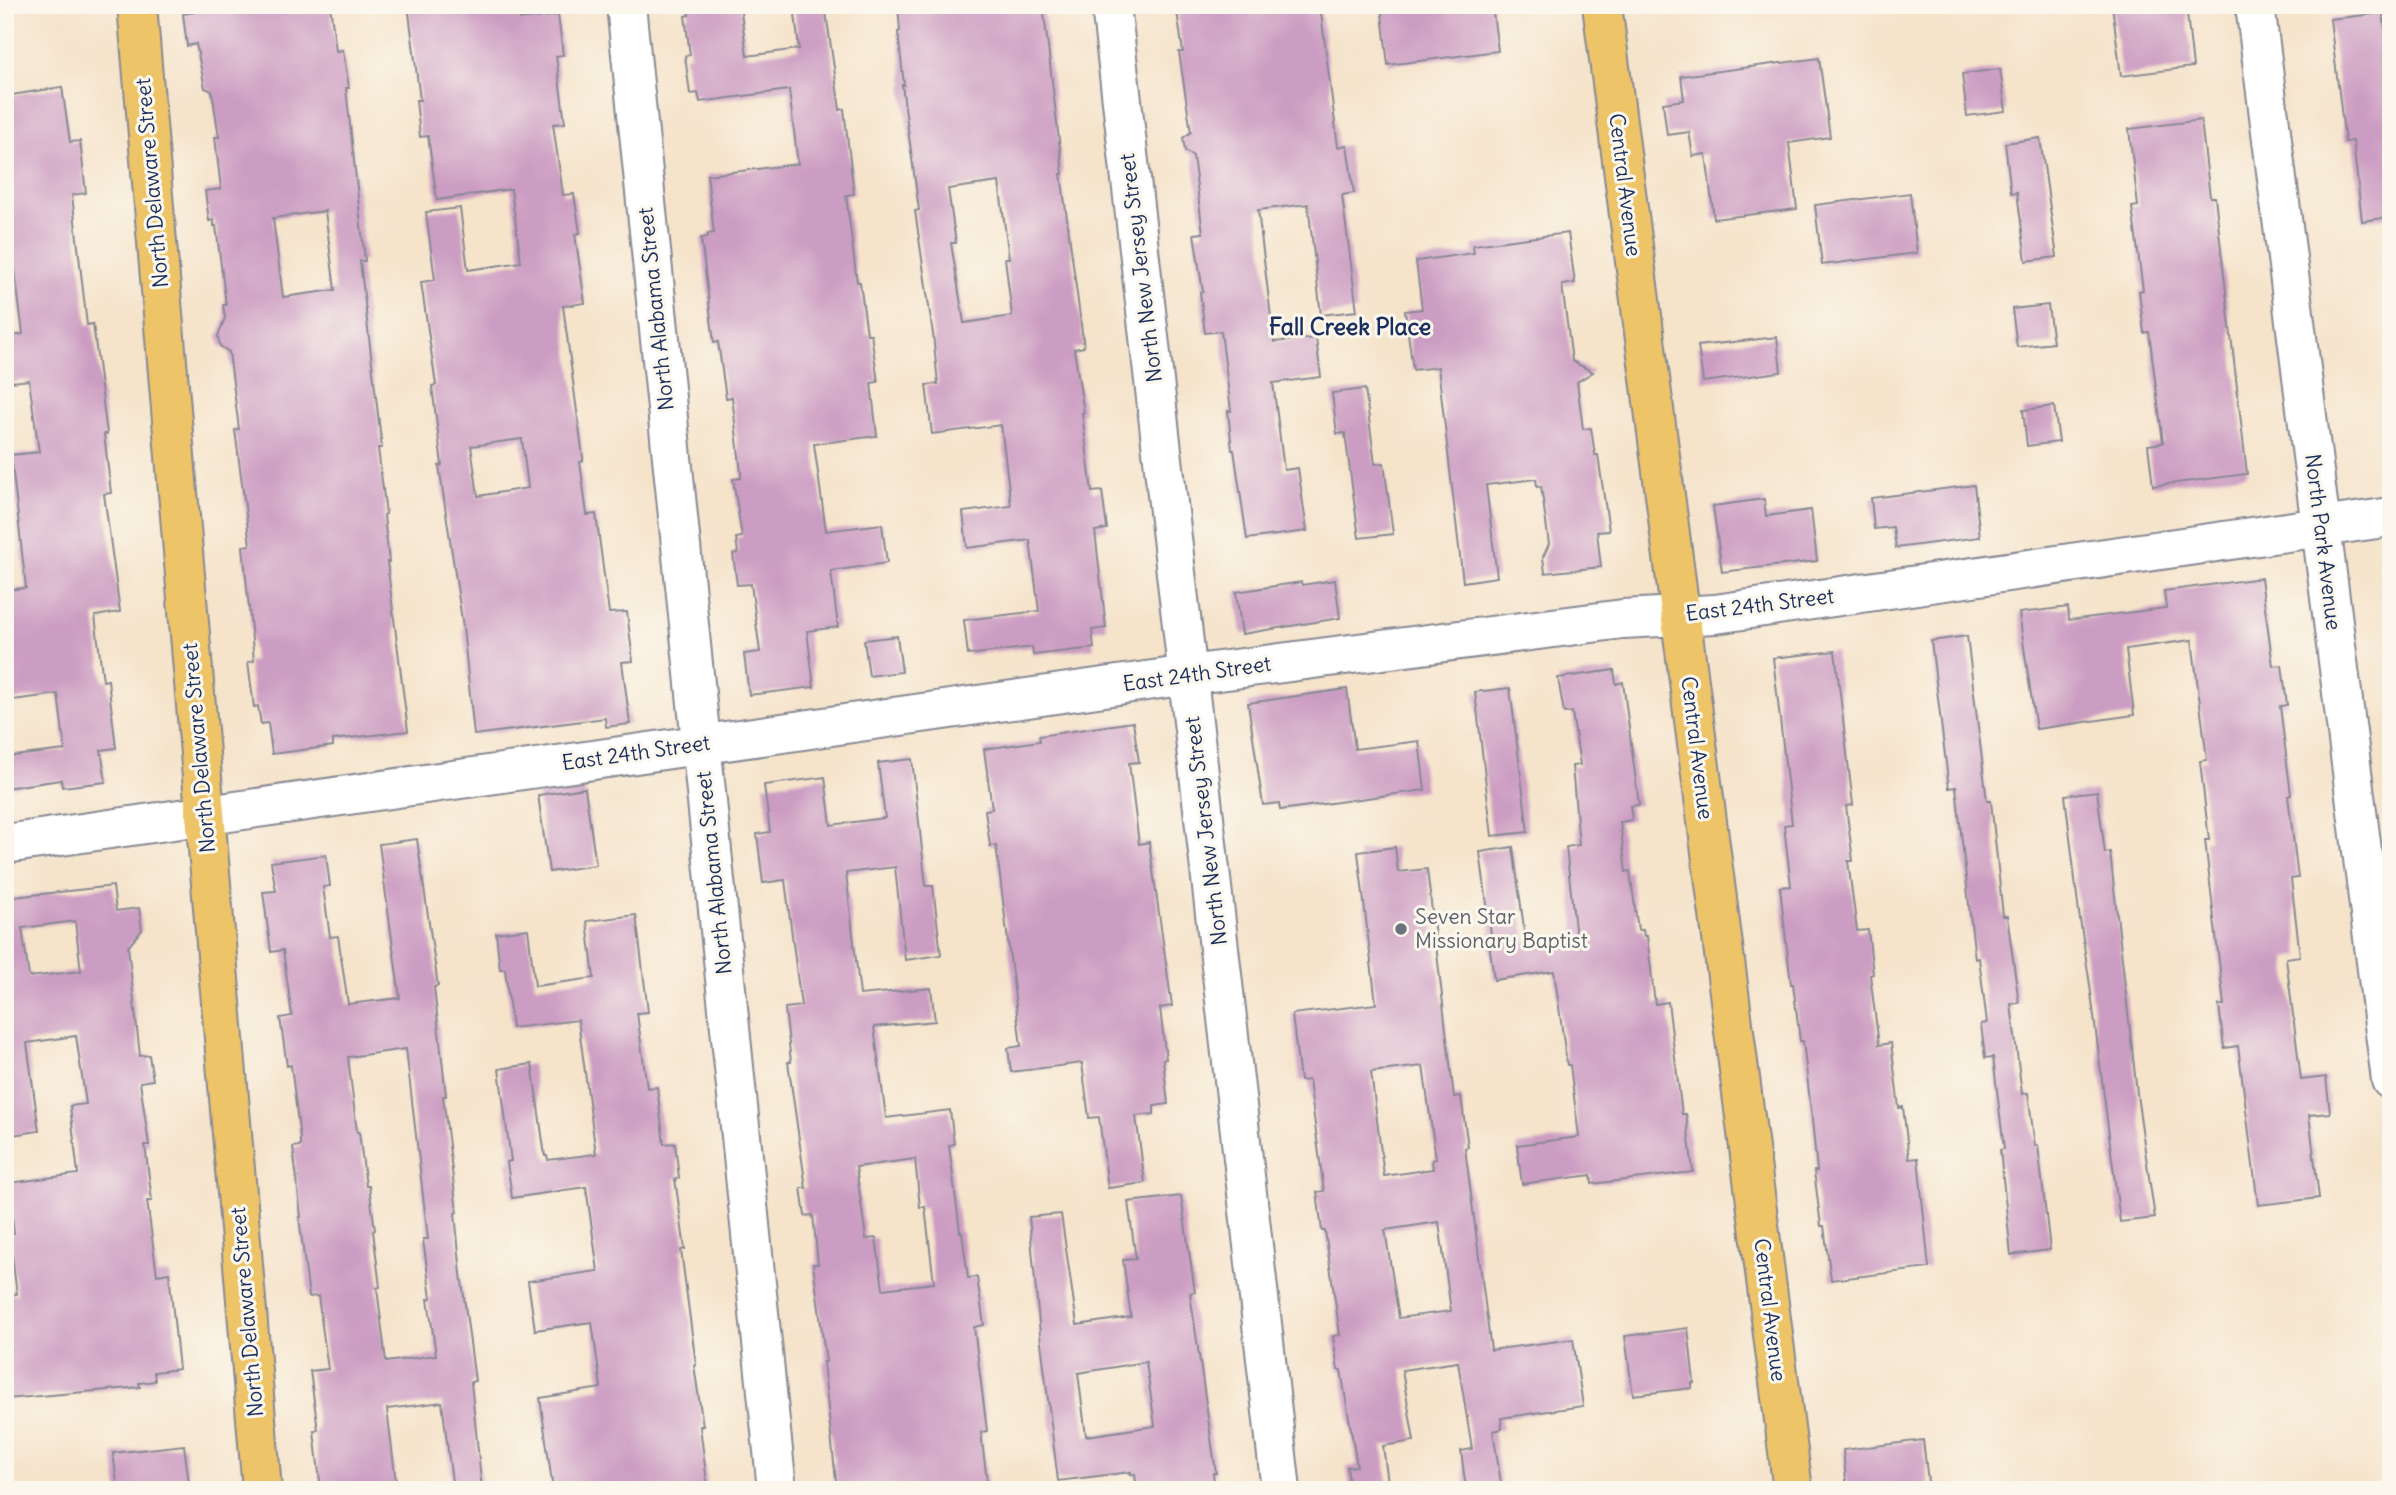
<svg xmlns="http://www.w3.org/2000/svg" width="2396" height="1495" font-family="Delius,sans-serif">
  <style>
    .green { fill: #80d89c; stroke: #4e847d; stroke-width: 2 }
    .building { fill: #cc9dc2; fill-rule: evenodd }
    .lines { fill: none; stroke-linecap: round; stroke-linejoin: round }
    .minor-casing { stroke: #888994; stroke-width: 42 }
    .major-casing { stroke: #888994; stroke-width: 42 }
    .minor { stroke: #fff; stroke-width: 38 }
    .major { stroke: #eec469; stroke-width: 38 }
    .worship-dot { fill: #6b7280; stroke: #fbf7ec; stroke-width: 2.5 }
    .labels { text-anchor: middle; stroke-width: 6; stroke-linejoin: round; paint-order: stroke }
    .street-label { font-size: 21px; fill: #1b2f5e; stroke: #fbf7ec }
    .worship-label { font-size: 21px; fill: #5b616d; stroke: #fbf7ec; text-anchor: start }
    .neighbourhood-label { font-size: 23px; font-weight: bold; fill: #1b2f5e; stroke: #fbf7ec }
  </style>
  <rect width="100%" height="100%" fill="#fbf7ec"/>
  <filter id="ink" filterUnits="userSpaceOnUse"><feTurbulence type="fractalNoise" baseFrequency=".0143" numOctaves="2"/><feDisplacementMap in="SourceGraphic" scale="14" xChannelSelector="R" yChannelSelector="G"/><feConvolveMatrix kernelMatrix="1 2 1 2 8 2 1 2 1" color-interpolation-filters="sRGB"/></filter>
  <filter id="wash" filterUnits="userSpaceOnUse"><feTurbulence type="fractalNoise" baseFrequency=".00686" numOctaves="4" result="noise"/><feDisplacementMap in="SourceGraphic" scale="28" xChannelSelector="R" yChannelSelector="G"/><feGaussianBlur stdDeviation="1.57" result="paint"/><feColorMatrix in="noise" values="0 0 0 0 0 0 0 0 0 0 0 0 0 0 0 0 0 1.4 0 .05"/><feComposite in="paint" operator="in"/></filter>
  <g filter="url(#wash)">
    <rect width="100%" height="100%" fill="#f5e3ca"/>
    <!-- green -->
    <path class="green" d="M 2391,553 L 2391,631 L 2381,554 Z"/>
    <g id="blocks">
      <!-- building -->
      <path class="building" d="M 196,5 L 330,5 L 336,51 L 343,50 L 349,88 L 346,88 L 365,261 L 360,261 L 382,448 L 378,448 L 386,514 L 384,515 L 389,562 L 387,562 L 408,731 L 333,740 L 333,746 L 272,754 L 268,723 L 261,724 L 258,706 L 254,707 L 248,662 L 254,661 L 243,546 L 250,545 L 235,430 L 239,429 L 229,352 L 220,346 L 218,336 L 225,318 L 223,305 L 226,305 L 216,226 L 214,226 L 214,220 L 209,221 L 205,191 L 221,189 L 215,137 L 219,137 L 212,91 L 205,88 L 196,44 L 187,46 L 183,14 L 197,12 ZM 325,211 L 335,290 L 283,297 L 273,218 Z
        M 408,5 L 518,5 L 520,20 L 558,15 L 563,55 L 556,56 L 565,123 L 553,124 L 563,195 L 574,194 L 580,233 L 575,234 L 585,303 L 563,306 L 583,457 L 583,461 L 580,462 L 587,515 L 596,514 L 609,613 L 627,612 L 633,661 L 622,662 L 630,724 L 606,727 L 605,718 L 474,735 L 463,627 L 439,466 L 442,465 L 432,386 L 436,385 L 421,282 L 435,280 L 426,212 L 460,208 L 468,270 L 521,262 L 511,189 L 437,200 L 428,136 L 420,137 L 416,100 L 420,100 ZM 522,439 L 528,488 L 478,496 L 471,446 Z
        M 687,5 L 740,5 L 747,56 L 799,49 L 794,5 L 825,5 L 840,110 L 844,109 L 854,194 L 846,195 L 857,282 L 860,282 L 867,334 L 871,334 L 878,382 L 871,383 L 877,436 L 814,444 L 826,531 L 882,524 L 887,563 L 831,571 L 838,627 L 807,631 L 814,687 L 749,695 L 744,654 L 760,652 L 751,584 L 737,585 L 733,554 L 738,553 L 736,538 L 742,537 L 733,479 L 741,478 L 741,473 L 732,397 L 726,398 L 718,342 L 714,343 L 701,238 L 708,237 L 708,234 L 714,233 L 707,175 L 798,164 L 789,90 L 700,102 L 698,93 L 690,94 L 685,56 L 690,55 L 685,16 L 689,15 Z
        M 898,5 L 1043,5 L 1063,174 L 1061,174 L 1084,347 L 1074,349 L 1084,413 L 1082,413 L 1092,492 L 1102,491 L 1107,529 L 1095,531 L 1106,628 L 1092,630 L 1094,648 L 1033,655 L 1032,647 L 968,655 L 964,620 L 1039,611 L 1030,540 L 967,548 L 963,512 L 1011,506 L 1001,425 L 932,434 L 926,385 L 938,384 L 933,334 L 915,211 L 919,210 L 902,85 L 904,85 L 898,32 L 900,31 ZM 999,182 L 1009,258 L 1005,258 L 1012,316 L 964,323 L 951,243 L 956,243 L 948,189 Z
        M 1176,5 L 1320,5 L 1338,147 L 1347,145 L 1354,193 L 1342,195 L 1357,311 L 1321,315 L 1308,204 L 1258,210 L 1274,342 L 1316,338 L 1321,377 L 1273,383 L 1284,470 L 1298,468 L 1307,531 L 1247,539 L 1234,450 L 1232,450 L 1228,411 L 1231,411 L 1221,331 L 1205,333 L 1200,292 L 1203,292 L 1194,234 L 1203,233 L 1193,156 L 1185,151 L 1183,138 L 1191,132 L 1179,52 L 1183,52 Z
        M 1381,5 L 1492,5 L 1498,51 L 1388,65 Z
        M 2112,5 L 2186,5 L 2193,67 L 2121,76 Z
        M 2383,13 L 2388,53 L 2384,54 L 2391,106 L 2391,217 L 2362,221 L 2353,141 L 2345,142 L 2330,19 Z
        M 1819,58 L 1830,137 L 1789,143 L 1797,209 L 1714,219 L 1706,154 L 1693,156 L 1689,132 L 1667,135 L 1663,103 L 1684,100 L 1681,76 Z
        M 2000,69 L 2006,111 L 1967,116 L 1962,74 Z
        M 62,87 L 70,142 L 80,141 L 86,193 L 72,195 L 87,325 L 93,324 L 107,434 L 104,434 L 111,493 L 104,494 L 120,612 L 95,616 L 103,681 L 108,680 L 116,748 L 101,750 L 106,782 L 62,787 L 61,780 L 5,788 L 5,757 L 65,750 L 58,694 L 5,701 L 5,590 L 26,588 L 11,455 L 39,452 L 29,380 L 12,382 L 6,337 L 23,334 L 14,263 L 5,264 L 5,96 Z
        M 2201,120 L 2210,197 L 2215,197 L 2247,474 L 2153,486 L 2148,445 L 2163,443 L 2149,332 L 2144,333 L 2139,291 L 2143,290 L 2132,207 L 2138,206 L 2129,129 Z
        M 2040,138 L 2057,257 L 2026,261 L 2017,192 L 2011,193 L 2005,143 Z
        M 1910,193 L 1917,253 L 1822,265 L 1815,205 Z
        M 1568,233 L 1575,283 L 1562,285 L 1572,361 L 1593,372 L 1577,382 L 1583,429 L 1591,428 L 1595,455 L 1598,455 L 1609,531 L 1597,532 L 1601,567 L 1545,573 L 1543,557 L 1549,544 L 1541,486 L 1537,487 L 1536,479 L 1486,485 L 1497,577 L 1463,582 L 1438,367 L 1413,370 L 1405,311 L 1422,309 L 1416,261 L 1474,253 L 1473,245 Z
        M 2048,305 L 2053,343 L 2017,347 L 2012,309 Z
        M 1777,337 L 1781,372 L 1703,382 L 1698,346 Z
        M 1365,389 L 1375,464 L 1384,463 L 1393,534 L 1359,538 L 1345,433 L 1337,434 L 1332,393 Z
        M 2054,406 L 2059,442 L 2027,446 L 2023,410 Z
        M 1974,485 L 1980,537 L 1896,548 L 1893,527 L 1874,529 L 1871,498 Z
        M 1764,499 L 1766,516 L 1811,510 L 1817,561 L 1722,572 L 1713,506 Z
        M 2261,578 L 2273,666 L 2282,665 L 2287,705 L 2280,706 L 2291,795 L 2288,796 L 2298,878 L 2291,879 L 2300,956 L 2286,958 L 2301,1080 L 2326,1077 L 2330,1113 L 2309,1115 L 2319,1198 L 2258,1205 L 2238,1046 L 2224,1048 L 2219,1005 L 2224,1005 L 2205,840 L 2209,840 L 2200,761 L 2207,760 L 2192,640 L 2126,649 L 2134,715 L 2036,729 L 2019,613 L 2068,607 L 2069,620 L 2166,608 L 2164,591 Z
        M 1335,580 L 1340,618 L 1242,634 L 1236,592 L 1301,582 L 1302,585 Z
        M 897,636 L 902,672 L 869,676 L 864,640 Z
        M 1967,636 L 1987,801 L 1991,801 L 2003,916 L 2007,916 L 2019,1003 L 2011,1004 L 2022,1094 L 2028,1093 L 2035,1146 L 2038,1145 L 2050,1250 L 2011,1255 L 2000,1150 L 2004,1149 L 1993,1057 L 1985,1058 L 1981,1024 L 1987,1023 L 1979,958 L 1975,959 L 1956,787 L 1949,788 L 1931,641 Z
        M 1835,651 L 1853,805 L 1846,806 L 1853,861 L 1848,861 L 1857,931 L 1868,930 L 1873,974 L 1870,975 L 1879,1045 L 1891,1043 L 1899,1108 L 1903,1107 L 1909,1159 L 1918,1158 L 1929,1268 L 1831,1280 L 1824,1226 L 1821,1226 L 1814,1171 L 1817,1171 L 1812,1119 L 1803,1041 L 1800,1041 L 1793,984 L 1791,984 L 1780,887 L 1791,886 L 1784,825 L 1792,824 L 1773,658 Z
        M 1614,670 L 1616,684 L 1623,682 L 1639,805 L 1630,806 L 1632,820 L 1620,822 L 1626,872 L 1630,871 L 1638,930 L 1643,930 L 1644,936 L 1647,936 L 1655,1004 L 1668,1002 L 1682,1114 L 1686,1114 L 1693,1172 L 1592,1184 L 1591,1175 L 1522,1184 L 1517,1145 L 1579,1137 L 1570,1065 L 1567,1065 L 1554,971 L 1494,980 L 1489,942 L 1492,942 L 1480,852 L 1513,847 L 1526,943 L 1576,938 L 1566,847 L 1579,845 L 1572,766 L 1580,765 L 1572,712 L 1564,713 L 1558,678 Z
        M 1510,688 L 1528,832 L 1492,836 L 1475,692 Z
        M 1347,689 L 1355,749 L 1419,741 L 1425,790 L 1280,810 L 1279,803 L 1263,805 L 1248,703 Z
        M 1133,722 L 1139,762 L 1129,763 L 1139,844 L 1149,842 L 1172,1006 L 1160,1008 L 1166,1059 L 1163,1059 L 1168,1104 L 1154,1106 L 1154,1114 L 1136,1116 L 1145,1183 L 1108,1188 L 1099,1117 L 1089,1118 L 1082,1063 L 1011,1072 L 1008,1048 L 1021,1046 L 996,845 L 990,846 L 985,810 L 992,809 L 984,749 L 1040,741 L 1039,736 Z
        M 912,759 L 926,886 L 933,886 L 941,955 L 905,960 L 895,867 L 846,873 L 860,995 L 931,988 L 935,1021 L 874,1027 L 886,1118 L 950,1110 L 954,1144 L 949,1145 L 960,1232 L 962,1232 L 968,1278 L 977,1277 L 984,1325 L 974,1327 L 987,1431 L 981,1432 L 988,1490 L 837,1490 L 823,1362 L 826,1362 L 813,1264 L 818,1264 L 813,1215 L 805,1216 L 801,1188 L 806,1188 L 788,1062 L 791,1062 L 785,1008 L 801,1006 L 785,880 L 763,883 L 757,834 L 770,832 L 764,785 L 825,777 L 831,825 L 885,818 L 878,763 ZM 915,1159 L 920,1207 L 925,1207 L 934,1283 L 883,1289 L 876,1238 L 866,1239 L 856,1167 Z
        M 585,788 L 596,865 L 549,872 L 538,795 Z
        M 2097,791 L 2105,853 L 2110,852 L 2138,1102 L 2155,1218 L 2120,1222 L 2090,985 L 2079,913 L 2065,795 Z
        M 417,839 L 438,986 L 434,987 L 446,1096 L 443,1096 L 457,1212 L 455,1213 L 461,1274 L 475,1381 L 471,1382 L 482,1490 L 453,1490 L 442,1402 L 387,1409 L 397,1490 L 321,1490 L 314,1431 L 318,1430 L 310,1371 L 328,1369 L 318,1296 L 309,1297 L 299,1217 L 301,1217 L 293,1147 L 300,1146 L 300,1139 L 291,1065 L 287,1066 L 280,1018 L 292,1016 L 283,950 L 271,952 L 263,892 L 276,891 L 271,862 L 326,855 L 330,886 L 323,887 L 330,937 L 338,936 L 348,1004 L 400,998 L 379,844 ZM 406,1049 L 428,1239 L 423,1239 L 431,1298 L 428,1299 L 436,1355 L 386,1362 L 377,1288 L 380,1287 L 373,1231 L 375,1230 L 369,1186 L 366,1186 L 359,1132 L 357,1132 L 348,1057 Z
        M 1395,847 L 1398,872 L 1427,869 L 1454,1097 L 1461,1096 L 1468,1147 L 1465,1148 L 1491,1350 L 1573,1339 L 1583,1406 L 1501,1418 L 1502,1429 L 1493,1431 L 1502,1490 L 1478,1490 L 1478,1487 L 1466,1489 L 1461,1451 L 1472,1449 L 1458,1362 L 1402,1370 L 1414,1441 L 1383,1446 L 1389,1490 L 1350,1490 L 1347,1467 L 1357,1466 L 1341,1370 L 1338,1370 L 1333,1336 L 1340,1335 L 1325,1231 L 1322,1231 L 1317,1192 L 1324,1191 L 1309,1080 L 1300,1081 L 1292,1014 L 1376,1004 L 1358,852 ZM 1423,1066 L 1436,1159 L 1432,1160 L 1433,1169 L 1384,1176 L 1371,1072 ZM 1439,1222 L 1451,1311 L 1399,1318 L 1385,1230 Z
        M 113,886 L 116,911 L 139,908 L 142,930 L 128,947 L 140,1056 L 149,1055 L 153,1080 L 140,1082 L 149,1145 L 145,1145 L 152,1201 L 147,1201 L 157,1275 L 169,1273 L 179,1369 L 154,1372 L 155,1381 L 139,1383 L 140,1387 L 7,1399 L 5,1352 L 10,1351 L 5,1296 L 17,1294 L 9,1234 L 14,1233 L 8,1183 L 78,1174 L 70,1106 L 86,1104 L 76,1036 L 27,1043 L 39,1131 L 5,1136 L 5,898 ZM 75,921 L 81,971 L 29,977 L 22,928 Z
        M 636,915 L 648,1012 L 637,1013 L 647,1088 L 657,1087 L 664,1144 L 675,1143 L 679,1178 L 675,1179 L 685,1249 L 681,1250 L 696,1365 L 694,1365 L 703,1426 L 700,1426 L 708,1490 L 553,1490 L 540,1398 L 601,1388 L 592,1322 L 535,1330 L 528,1281 L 598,1271 L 586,1187 L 512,1198 L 507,1162 L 511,1161 L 499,1069 L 532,1064 L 545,1156 L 547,1156 L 548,1160 L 596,1154 L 578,1020 L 512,1028 L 505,969 L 500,969 L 496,933 L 528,929 L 535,986 L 594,978 L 587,921 Z
        M 1181,1196 L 1195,1292 L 1190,1293 L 1216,1473 L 1213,1473 L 1215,1490 L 1137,1490 L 1135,1474 L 1131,1475 L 1131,1472 L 1058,1481 L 1040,1334 L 1029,1217 L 1061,1214 L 1077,1325 L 1131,1317 L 1123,1260 L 1136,1259 L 1128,1202 ZM 1146,1362 L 1155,1426 L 1086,1436 L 1078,1373 Z
        M 1688,1328 L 1694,1383 L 1692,1383 L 1692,1388 L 1633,1395 L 1625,1336 Z
        M 1923,1440 L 1929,1490 L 1847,1490 L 1843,1450 Z
        M 184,1445 L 189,1484 L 171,1487 L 171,1490 L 118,1490 L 113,1453 Z"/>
    </g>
  </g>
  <g filter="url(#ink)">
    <use href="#blocks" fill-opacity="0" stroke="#888994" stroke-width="2"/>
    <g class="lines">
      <!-- minor casing -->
      <g class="minor-casing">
        <path id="minor" d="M 626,5 L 777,1490
          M 1111,5 L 1281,1490
          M 2255,5 L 2391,1080
          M 5,844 L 1188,675 L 1623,619 L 1715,614 L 2391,517"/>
      </g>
      <!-- major casing -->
      <g class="major-casing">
        <path id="major" d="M 137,5 L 262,1490
          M 1602,5 L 1793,1490"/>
      </g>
      <!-- minor -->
      <use href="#minor" class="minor"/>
      <!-- major -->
      <use href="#major" class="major"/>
    </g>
  </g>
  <!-- markers -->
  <circle class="worship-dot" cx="1401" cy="929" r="7"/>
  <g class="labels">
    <!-- street labels -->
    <g class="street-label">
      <text transform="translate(152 183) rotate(-95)" y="7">North Delaware Street</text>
      <text transform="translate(1625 185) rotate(83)" y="7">Central Avenue</text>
      <text transform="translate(1141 268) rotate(-97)" y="7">North New Jersey Street</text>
      <text transform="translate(656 309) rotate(-96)" y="7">North Alabama Street</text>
      <text transform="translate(2323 542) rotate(83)" y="7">North Park Avenue</text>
      <text transform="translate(1760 605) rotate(-7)" y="7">East 24th Street</text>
      <text transform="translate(1197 674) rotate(-8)" y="7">East 24th Street</text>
      <text transform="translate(199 748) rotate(-95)" y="7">North Delaware Street</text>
      <text transform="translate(1697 748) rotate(83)" y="7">Central Avenue</text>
      <text transform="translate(636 753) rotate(-8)" y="7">East 24th Street</text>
      <text transform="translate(1206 831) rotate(-97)" y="7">North New Jersey Street</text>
      <text transform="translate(714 873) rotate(-96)" y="7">North Alabama Street</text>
      <text transform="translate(1770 1310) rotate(83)" y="7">Central Avenue</text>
      <text transform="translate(247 1312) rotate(-95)" y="7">North Delaware Street</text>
    </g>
    <!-- worship labels -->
    <g class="worship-label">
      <text x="1415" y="924">Seven Star<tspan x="1415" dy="24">Missionary Baptist</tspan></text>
    </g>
    <!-- neighbourhood labels -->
    <g class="neighbourhood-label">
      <text x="1350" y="335">Fall Creek Place</text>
    </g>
  </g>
  <!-- margin -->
  <rect width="2396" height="1495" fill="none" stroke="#fbf7ec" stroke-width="28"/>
</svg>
